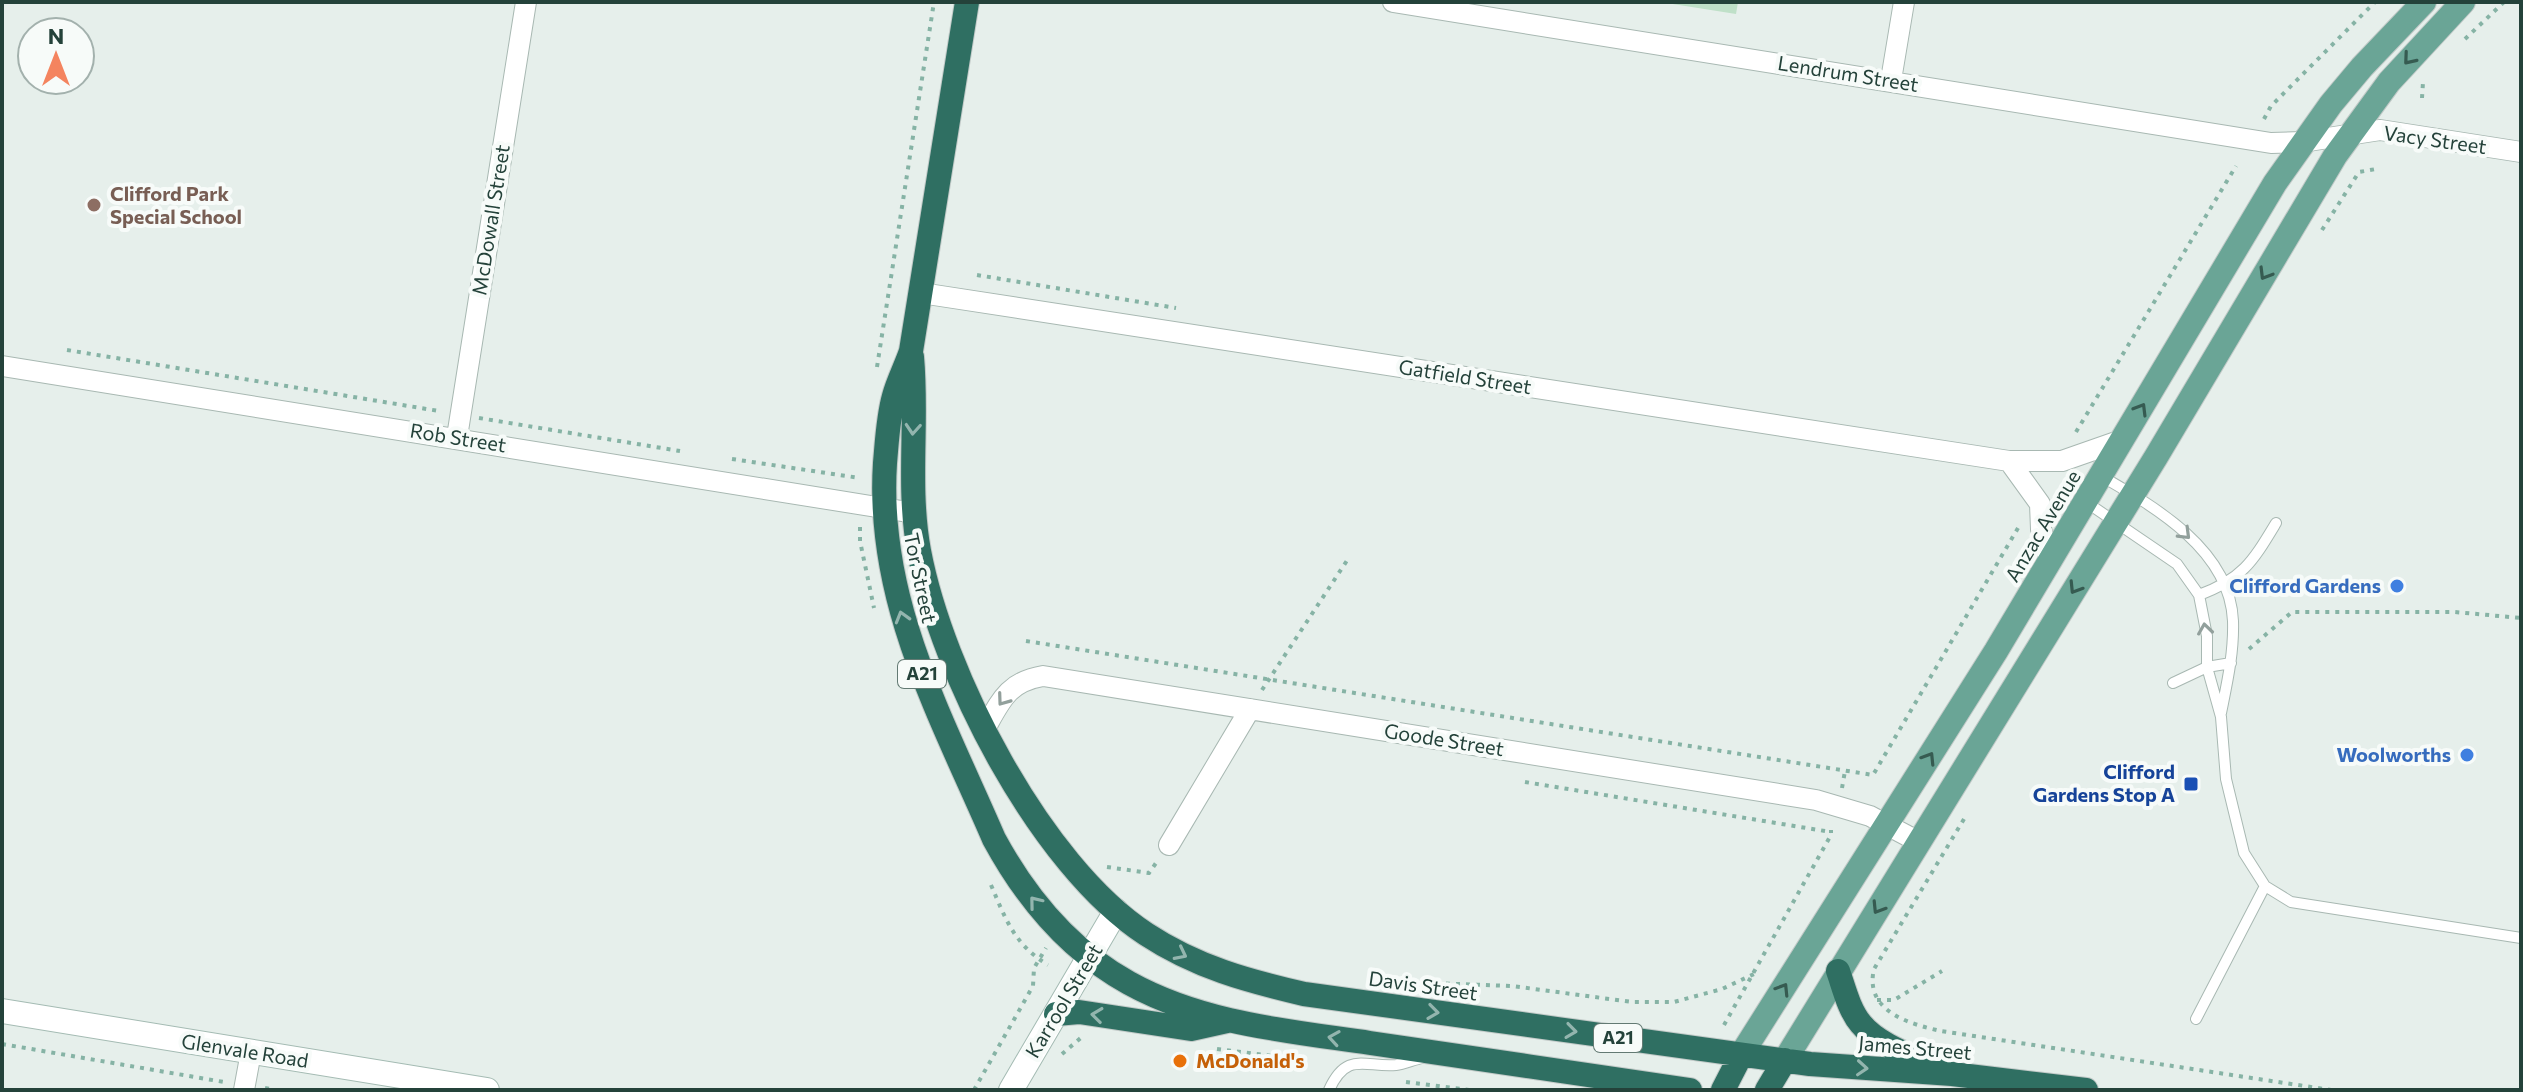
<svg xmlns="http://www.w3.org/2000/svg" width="2523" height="1092" font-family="Commissioner,sans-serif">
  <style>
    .green { fill: #bfe0c8 }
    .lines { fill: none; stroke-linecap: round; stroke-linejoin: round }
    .lane-casing { stroke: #a8b8b2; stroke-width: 12 }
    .street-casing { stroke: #a8b8b2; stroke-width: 22 }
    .secondary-casing { stroke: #a4bbb3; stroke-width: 26 }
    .primary-casing { stroke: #c2cac8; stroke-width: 26 }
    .highway-casing { stroke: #c2cac8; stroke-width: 26 }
    .path { stroke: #86b3a5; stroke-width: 4; stroke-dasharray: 4 6; stroke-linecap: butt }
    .lane { stroke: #fff; stroke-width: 10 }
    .street { stroke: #fff; stroke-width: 20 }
    .secondary { stroke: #fff; stroke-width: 24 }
    .primary { stroke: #6aa596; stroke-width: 24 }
    .highway { stroke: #2f6f62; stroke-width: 24 }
    .oneway { stroke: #365b51 }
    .oneway2 { stroke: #93b5ae }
    .oneway3 { stroke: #92a09c }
    .education-dot { fill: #8d6e63; stroke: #f7fbf9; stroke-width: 3 }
    .shop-dot { fill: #3f7fe0; stroke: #f7fbf9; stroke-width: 3 }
    .transit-dot { fill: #1a4fb4; stroke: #f7fbf9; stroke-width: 3 }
    .food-dot { fill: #e8710a; stroke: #f7fbf9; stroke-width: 3 }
    .labels { text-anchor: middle; stroke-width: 8; stroke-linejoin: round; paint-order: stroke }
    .shield { fill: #f7fbf9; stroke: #637a73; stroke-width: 2 }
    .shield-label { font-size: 18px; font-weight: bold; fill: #24423a }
    .street-label { font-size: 20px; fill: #24423a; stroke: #f7fbf9 }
    .education-label { font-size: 20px; font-weight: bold; fill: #785e54; stroke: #f7fbf9; text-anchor: start }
    .shop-label { font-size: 20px; font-weight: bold; fill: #366cbe; stroke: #f7fbf9; text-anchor: end }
    .transit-label { font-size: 20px; font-weight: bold; fill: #164399; stroke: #f7fbf9; text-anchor: end }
    .food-label { font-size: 20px; font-weight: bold; fill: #c56008; stroke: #f7fbf9; text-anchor: start }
  </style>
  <rect width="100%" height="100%" fill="#e6efeb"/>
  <!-- green -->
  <path class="green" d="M 1660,2 L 1738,2 L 1736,14 Z"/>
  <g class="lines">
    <!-- lane casing -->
    <g class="lane-casing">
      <path id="lane" d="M 2101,476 C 2155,507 2230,550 2233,621 C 2234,653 2227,683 2221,713
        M 2086,502 L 2177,564 L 2199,595 L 2207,636 L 2207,667 L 2221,717 L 2226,779 L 2244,853 L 2265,886 L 2291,902 L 2521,938
        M 2199,595 C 2243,579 2253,561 2276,523
        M 2173,683 L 2207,667 L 2231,663
        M 2196,1019 L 2265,886
        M 1329,1090 C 1347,1050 1366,1068 1396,1065 C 1404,1064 1413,1060 1422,1058"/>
    </g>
    <!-- street casing -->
    <g class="street-casing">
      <path id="street" d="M 1393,2 L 2271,143 L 2302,142 L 2380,130 L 2521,152
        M 1891,80 L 1904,2
        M 921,293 L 2009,461 L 2062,461 L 2122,440
        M 2,366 L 914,513
        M 457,437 L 526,2
        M 2009,461 L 2040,504 L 2041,529 L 2050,561
        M 985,729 C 1001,700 1008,682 1043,676 L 1816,800 L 1870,816 L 1919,842
        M 1169,845 L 1250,709
        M 244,1090 L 251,1052"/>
    </g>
    <!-- secondary casing -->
    <g class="secondary-casing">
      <path id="secondary" d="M 2,1011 L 487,1090
        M 1011,1090 L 1116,911"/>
    </g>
    <!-- primary casing -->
    <g class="primary-casing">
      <path id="primary" d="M 1741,1055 L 1996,651 L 2275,183 L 2331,104 L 2362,67 L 2424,2
        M 1785,1060 L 2156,457 L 2335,156 L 2389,82 L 2463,2"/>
    </g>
    <!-- highway casing -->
    <g class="highway-casing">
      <path id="highway" d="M 967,2 L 911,351 C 906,366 898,381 894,396 C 888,417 887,441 885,463 C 876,601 941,716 994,839 C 1026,898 1069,950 1129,983 C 1203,1024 1289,1031 1370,1043 C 1477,1059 1583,1074 1690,1090
        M 912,357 C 918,422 907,486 919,551 C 942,673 1040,865 1146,934 C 1196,967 1248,981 1304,994 L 1810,1064 L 1952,1074 L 2086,1090
        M 1838,971 C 1844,988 1849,1010 1861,1024 C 1879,1046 1915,1057 1940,1069
        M 1056,1014 L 1079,1012 L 1191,1029 L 1227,1021
        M 1723,1090 L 1741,1055
        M 1767,1090 L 1785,1060"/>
    </g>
    <!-- path -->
    <path class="path" d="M 2465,39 L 2504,2
      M 2422,98 L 2423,82
      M 2264,119 L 2271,106 L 2375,2
      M 2322,230 L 2359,172 L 2376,169
      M 977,275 L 1176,308
      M 67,350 L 439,411
      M 877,367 L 934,2
      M 479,418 L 680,451
      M 2076,432 L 2236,166
      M 732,459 L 860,478
      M 860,527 L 860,541 L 874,608
      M 1026,641 L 1873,775 L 2018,528
      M 2249,649 L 2292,612 L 2455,612 L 2521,618
      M 1262,690 L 1348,559
      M 1525,782 L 1831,832
      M 1842,788 L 1845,771
      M 1964,819 L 1874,969 C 1864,1011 1909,1024 1941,1031 L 2331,1090
      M 1107,867 L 1149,873 L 1156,863
      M 991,885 C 1006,920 1014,944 1048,965
      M 1406,982 L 1512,986 L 1632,1002 L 1674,1002 L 1722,989 L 1754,974
      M 1877,1000 L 1894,1000 L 1942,971
      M 1724,1025 L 1831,835 L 1831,830
      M 2,1044 L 224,1082
      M 1217,1049 L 1304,1060
      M 1062,1054 L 1083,1036
      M 1406,1082 L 1469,1090
      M 265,1088 L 275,1090
      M 974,1090 L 1033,986 L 1034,968 L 1046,948"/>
    <!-- lane -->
    <use href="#lane" class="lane"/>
    <!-- street -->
    <use href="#street" class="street"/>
    <!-- secondary -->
    <use href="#secondary" class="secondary"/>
    <!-- primary -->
    <use href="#primary" class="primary"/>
    <!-- highway -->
    <use href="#highway" class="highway"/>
  </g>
  <!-- one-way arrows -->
  <defs><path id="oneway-chevron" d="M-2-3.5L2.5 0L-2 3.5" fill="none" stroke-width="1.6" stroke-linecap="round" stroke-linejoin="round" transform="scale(2)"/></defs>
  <g class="oneway">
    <use href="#oneway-chevron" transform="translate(2409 59) rotate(130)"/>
    <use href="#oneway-chevron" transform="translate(2265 274) rotate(121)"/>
    <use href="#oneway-chevron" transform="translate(2141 409) rotate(-59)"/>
    <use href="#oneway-chevron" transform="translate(2075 588) rotate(122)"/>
    <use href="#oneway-chevron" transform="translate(1929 758) rotate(-58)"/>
    <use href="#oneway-chevron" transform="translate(1878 908) rotate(122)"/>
    <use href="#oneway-chevron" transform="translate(1783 989) rotate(-58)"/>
  </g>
  <g class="oneway2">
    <use href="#oneway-chevron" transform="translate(913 429) rotate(94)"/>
    <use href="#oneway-chevron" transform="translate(902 617) rotate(-106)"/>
    <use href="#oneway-chevron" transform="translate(1035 902) rotate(-129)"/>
    <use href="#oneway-chevron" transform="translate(1181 954) rotate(27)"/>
    <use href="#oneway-chevron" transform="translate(1433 1012) rotate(8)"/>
    <use href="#oneway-chevron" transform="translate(1097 1015) rotate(-173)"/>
    <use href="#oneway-chevron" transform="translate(1571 1031) rotate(8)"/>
    <use href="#oneway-chevron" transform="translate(1334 1038) rotate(-171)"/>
    <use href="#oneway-chevron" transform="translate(1862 1068) rotate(4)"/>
  </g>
  <g class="oneway3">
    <use href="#oneway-chevron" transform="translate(2185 534) rotate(45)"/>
    <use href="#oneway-chevron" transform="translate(2205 629) rotate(-98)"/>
    <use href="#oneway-chevron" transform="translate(1003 700) rotate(126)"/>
  </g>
  <!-- markers -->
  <circle class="education-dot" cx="94" cy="205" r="8"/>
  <g class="shop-dot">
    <circle cx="2397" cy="586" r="8"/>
    <circle cx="2467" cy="755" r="8"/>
  </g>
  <rect class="transit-dot" x="2183" y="776" width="16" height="16" rx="4"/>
  <circle class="food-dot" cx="1180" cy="1061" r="8"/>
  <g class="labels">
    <!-- shield labels -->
    <g class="shield">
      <rect x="898" y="660" width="48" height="28" rx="6"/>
      <rect x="1594" y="1024" width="48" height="28" rx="6"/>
    </g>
    <g class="shield-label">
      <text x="922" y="680">A21</text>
      <text x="1618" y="1044">A21</text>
    </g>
    <!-- street labels -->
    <g class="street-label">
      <text transform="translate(1848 74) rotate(9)" y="7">Lendrum Street</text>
      <text transform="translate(2435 140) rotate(8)" y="7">Vacy Street</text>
      <text transform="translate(491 220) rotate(-81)" y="7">McDowall Street</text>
      <text transform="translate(1465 377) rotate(9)" y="7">Gatfield Street</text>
      <text transform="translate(458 438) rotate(9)" y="7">Rob Street</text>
      <text transform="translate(2043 526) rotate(-59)" y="7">Anzac Avenue</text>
      <text transform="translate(920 578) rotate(78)" y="7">Tor Street</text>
      <text transform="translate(1444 740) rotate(9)" y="7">Goode Street</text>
      <text transform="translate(1423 986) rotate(8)" y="7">Davis Street</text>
      <text transform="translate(1064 1001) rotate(-59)" y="7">Karrool Street</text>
      <text transform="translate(1915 1048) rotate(5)" y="7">James Street</text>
      <text transform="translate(245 1051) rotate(9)" y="7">Glenvale Road</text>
    </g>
    <!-- education labels -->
    <g class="education-label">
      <text x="110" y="201">Clifford Park<tspan x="110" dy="23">Special School</tspan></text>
    </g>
    <!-- shop labels -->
    <g class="shop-label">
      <text x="2381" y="593">Clifford Gardens</text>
      <text x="2451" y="762">Woolworths</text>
    </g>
    <!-- transit labels -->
    <g class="transit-label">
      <text x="2175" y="779">Clifford<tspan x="2175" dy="23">Gardens Stop A</tspan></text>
    </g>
    <!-- food labels -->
    <g class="food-label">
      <text x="1196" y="1068">McDonald's</text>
    </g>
  </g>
  <!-- border -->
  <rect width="2523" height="1092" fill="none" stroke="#24423a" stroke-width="8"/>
  <!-- north arrow -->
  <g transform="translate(56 56)"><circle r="38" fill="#f7fbf9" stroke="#a3b1ad" stroke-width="2"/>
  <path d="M0-6L14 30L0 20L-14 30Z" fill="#f4845f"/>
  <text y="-12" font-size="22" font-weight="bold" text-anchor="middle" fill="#24423a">N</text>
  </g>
</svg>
